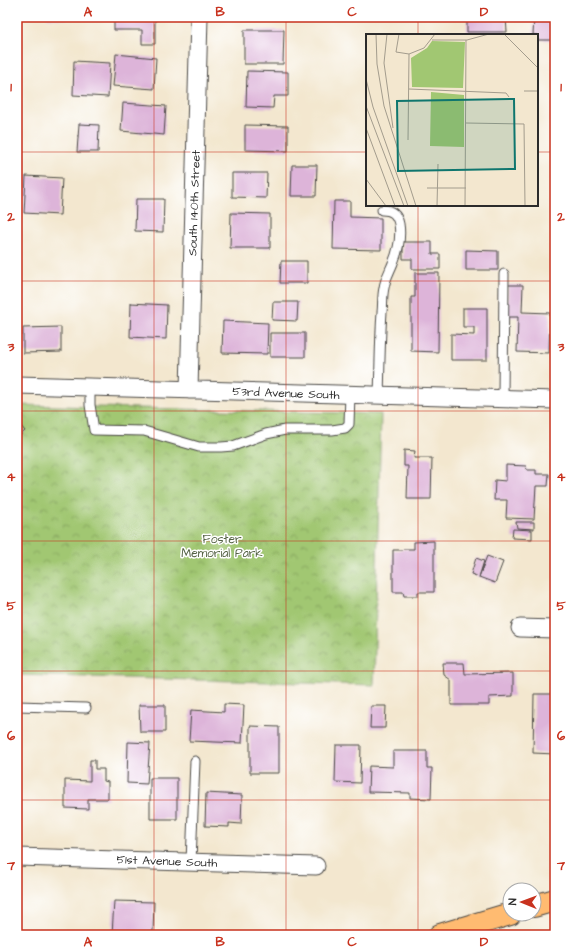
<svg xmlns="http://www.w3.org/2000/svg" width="572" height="952" font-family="'Architects Daughter',sans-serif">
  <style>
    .park { fill: url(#park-crowns); stroke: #66794e }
    .building { fill: #ddb4d9 }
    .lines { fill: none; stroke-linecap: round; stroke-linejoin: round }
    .service-casing { stroke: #494744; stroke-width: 11 }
    .minor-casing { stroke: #494744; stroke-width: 19 }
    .motorway-casing { stroke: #494744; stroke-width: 24 }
    .service { stroke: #fff; stroke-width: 9 }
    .minor { stroke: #fff; stroke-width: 17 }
    .motorway { stroke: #ffbb71; stroke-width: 22 }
    .grid { fill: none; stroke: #c8321e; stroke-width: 1; stroke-opacity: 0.55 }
    .labels { text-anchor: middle; stroke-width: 3; stroke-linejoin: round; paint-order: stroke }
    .street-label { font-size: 12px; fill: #2b2b2b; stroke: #fff }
    .park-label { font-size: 12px; fill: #546244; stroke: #fff }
    .inset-road { fill: none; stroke: #a39c8d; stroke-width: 1 }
    .view { fill: #0f766e; fill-opacity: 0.15; stroke: #0f766e; stroke-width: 2 }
    .inset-edge { fill: none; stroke: #2b2b2b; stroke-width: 2 }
    .neatline { fill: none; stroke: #c8321e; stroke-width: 1.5 }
    .grid-label { font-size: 13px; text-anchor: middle; font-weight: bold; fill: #c8321e }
  </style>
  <defs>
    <pattern id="park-crowns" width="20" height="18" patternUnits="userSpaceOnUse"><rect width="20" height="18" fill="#a1c772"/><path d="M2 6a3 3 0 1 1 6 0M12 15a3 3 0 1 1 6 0" fill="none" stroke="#83a25e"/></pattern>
  </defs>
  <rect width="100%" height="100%" fill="#fff"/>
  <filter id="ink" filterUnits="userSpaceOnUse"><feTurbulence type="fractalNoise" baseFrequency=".025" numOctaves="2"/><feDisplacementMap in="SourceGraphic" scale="8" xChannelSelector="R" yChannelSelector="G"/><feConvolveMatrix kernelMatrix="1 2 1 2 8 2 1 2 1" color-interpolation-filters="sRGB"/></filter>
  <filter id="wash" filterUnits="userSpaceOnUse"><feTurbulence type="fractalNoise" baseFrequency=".012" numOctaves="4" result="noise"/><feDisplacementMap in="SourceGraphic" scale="16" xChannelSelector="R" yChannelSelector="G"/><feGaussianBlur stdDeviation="0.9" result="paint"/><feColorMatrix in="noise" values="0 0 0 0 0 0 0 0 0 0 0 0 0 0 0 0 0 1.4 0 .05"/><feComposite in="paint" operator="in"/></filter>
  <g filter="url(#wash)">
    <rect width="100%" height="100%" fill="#f3e7cf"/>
    <!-- park -->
    <path class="park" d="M 17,405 L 381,414 L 374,685 L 17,675 Z"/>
    <g id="blocks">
      <!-- building -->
      <path class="building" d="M 47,17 L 69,17 L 69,19 L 47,18 Z
        M 114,17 L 155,17 L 155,44 L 142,44 L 142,30 L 114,30 Z
        M 467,17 L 506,17 L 507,32 L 467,32 Z
        M 534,17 L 555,17 L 555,40 L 537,40 L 537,35 L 533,35 Z
        M 244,30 L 284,30 L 283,64 L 244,64 Z
        M 116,54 L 156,58 L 154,89 L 113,86 Z
        M 74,61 L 110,63 L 108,97 L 73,95 Z
        M 247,71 L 288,72 L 288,96 L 274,96 L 273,108 L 246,107 Z
        M 123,103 L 166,106 L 164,135 L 121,131 Z
        M 79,124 L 99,125 L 98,152 L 77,152 Z
        M 245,125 L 288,126 L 288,151 L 245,150 Z
        M 292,165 L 317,165 L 316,196 L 291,196 Z
        M 232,173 L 267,173 L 266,198 L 232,197 Z
        M 26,176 L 62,178 L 60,215 L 24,213 Z
        M 136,199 L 164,199 L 163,232 L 135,231 Z
        M 334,201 L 350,201 L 350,217 L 381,218 L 381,250 L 333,249 Z
        M 231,213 L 270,214 L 270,248 L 230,248 Z
        M 403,242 L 432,242 L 432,254 L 440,254 L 440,269 L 412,269 L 412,259 L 403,259 Z
        M 466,250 L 498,251 L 498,270 L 466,270 Z
        M 281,261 L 307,261 L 307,283 L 280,283 Z
        M 415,273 L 439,273 L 438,352 L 411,351 L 411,297 L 415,297 Z
        M 508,285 L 523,285 L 522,312 L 550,313 L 549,353 L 517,352 L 518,317 L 507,317 Z
        M 273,302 L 298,302 L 297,321 L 272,320 Z
        M 131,303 L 167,305 L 166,339 L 130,337 Z
        M 463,308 L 487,308 L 487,360 L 451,360 L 451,334 L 474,335 L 474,327 L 463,327 Z
        M 223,321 L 268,323 L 267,354 L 222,353 Z
        M 61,327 L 61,352 L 23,353 L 23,328 Z
        M 270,333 L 305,333 L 305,357 L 270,357 Z
        M 17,421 L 25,431 L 17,438 Z
        M 404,450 L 415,451 L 414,458 L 432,458 L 431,499 L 407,499 L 408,466 L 404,466 Z
        M 506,465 L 526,466 L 527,470 L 536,470 L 536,474 L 549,474 L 548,486 L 536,486 L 534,519 L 506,518 L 507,500 L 494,500 L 495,480 L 506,481 Z
        M 516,522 L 534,522 L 534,529 L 517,528 Z
        M 513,529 L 532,530 L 532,539 L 512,538 Z
        M 434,541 L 434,592 L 418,592 L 418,596 L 404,596 L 403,592 L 393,592 L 393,550 L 402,550 L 403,549 L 414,549 L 414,542 Z
        M 487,556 L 503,562 L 495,583 L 479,577 Z
        M 476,558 L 484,561 L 479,577 L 471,574 Z
        M 443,663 L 464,663 L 465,674 L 513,673 L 513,696 L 489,697 L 489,705 L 451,705 L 451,680 L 444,675 Z
        M 534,694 L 555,694 L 555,754 L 533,753 Z
        M 224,704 L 244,705 L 242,743 L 189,741 L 191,710 L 224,712 Z
        M 139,705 L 165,705 L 165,732 L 140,732 Z
        M 371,706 L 386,706 L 385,728 L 370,728 Z
        M 250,726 L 279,727 L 279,773 L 250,773 Z
        M 128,742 L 150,743 L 147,784 L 127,783 Z
        M 336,745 L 361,745 L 360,783 L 335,782 Z
        M 393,751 L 427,751 L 427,768 L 432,768 L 431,799 L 410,798 L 410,793 L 368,792 L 369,766 L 393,767 Z
        M 90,760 L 95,760 L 95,769 L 104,769 L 104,781 L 108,782 L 108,799 L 88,799 L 88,809 L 65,808 L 65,780 L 90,781 Z
        M 150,778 L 177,778 L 177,819 L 150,819 Z
        M 206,793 L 242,795 L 241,824 L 229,823 L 229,827 L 205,826 Z
        M 114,901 L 154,902 L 153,932 L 140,932 L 140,935 L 112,935 Z"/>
    </g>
  </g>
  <g filter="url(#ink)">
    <use href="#blocks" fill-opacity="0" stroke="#494744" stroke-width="1"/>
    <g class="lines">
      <!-- service casing -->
      <g class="service-casing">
        <path id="service" d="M 90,388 L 90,405 L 94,430 L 144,431 L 199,447 L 221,447 L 233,446 L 266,434 L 285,430 L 332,430 L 345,428 L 349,424 L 350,394
          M 379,395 C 380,367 380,340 382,312 C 383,305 382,296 384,288 C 385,279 390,271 393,263 C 398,251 401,236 399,224 C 397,214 392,210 382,210
          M 503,398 L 504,274
          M 17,706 L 86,708
          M 191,862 L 195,761"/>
      </g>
      <!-- minor casing -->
      <g class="minor-casing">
        <path id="minor" d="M 17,385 L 555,400
          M 189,390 L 199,17
          M 520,628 L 555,629
          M 17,857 L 316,866"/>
      </g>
      <!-- motorway casing -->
      <g class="motorway-casing">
        <path id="motorway" d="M 534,906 L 555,900
          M 440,935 L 510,914"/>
      </g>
      <!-- service -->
      <use href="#service" class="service"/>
      <!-- minor -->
      <use href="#minor" class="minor"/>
      <!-- motorway -->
      <use href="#motorway" class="motorway"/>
    </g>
  </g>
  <!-- grid -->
  <path class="grid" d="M 154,17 L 154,935M 286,17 L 286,935M 418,17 L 418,35M 17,152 L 367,152M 537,152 L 555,152M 418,205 L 418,935M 17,281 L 555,281M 17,411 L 555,411M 17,541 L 555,541M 17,671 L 555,671M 17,800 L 555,800"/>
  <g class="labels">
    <!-- street labels -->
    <g class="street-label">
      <text transform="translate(194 203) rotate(-88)" y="4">South 140th Street</text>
      <text transform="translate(286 393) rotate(2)" y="4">53rd Avenue South</text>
      <text transform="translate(167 861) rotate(2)" y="4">51st Avenue South</text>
    </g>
    <!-- park labels -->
    <g class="park-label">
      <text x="222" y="543">Foster<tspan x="222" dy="14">Memorial Park</tspan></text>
    </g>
  </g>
  <!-- overview -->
  <g transform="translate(366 34)">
    <rect width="172" height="172" fill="#f3e7cf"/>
    <path d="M 66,7 L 99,8 L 97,54 L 46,53 L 45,24 L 61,14 ZM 65,58 L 98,61 L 98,113 L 64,112 Z" fill="#a1c772"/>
    <path class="inset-road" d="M 10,0 L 11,30 L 18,72 L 50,172M 21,0 L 18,29 L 27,94M 33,0 L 30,18 L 43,20 L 58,14 L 69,0M 138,0 L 172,34M 66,6 L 101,6 L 123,0M 0,45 L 7,73 L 42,172M 43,55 L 140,59 L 143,63M 158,57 L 172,57M 0,72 L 38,172M 100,89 L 158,90 L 159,172M 0,94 L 29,172M 42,106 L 43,20M 0,145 L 20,172M 61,154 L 100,154M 71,172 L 72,130M 99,172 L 100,6"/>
    <path class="view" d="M 148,65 L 149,135 L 32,137 L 31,67 Z"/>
    <rect width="172" height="172" class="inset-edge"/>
  </g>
  <!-- margin -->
  <rect width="572" height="952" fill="none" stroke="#fff" stroke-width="44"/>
  <!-- north arrow -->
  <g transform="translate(522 902) rotate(271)"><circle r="19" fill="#ffffff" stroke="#aaaaaa"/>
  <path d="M0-3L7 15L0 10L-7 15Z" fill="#c8321e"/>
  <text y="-6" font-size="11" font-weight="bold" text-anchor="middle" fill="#2b2b2b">N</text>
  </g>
  <rect x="22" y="22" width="528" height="908" class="neatline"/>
  <g class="grid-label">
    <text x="88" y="16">A</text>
    <text x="220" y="16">B</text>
    <text x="352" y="16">C</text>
    <text x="484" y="16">D</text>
    <text x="11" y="91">1</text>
    <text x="561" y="91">1</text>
    <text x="11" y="221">2</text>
    <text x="561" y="221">2</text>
    <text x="11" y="351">3</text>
    <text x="561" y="351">3</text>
    <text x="11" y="481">4</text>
    <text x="561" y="481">4</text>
    <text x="11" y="610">5</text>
    <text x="561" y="610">5</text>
    <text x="11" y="740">6</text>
    <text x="561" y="740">6</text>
    <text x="11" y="870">7</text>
    <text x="561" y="870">7</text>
    <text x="88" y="946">A</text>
    <text x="220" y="946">B</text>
    <text x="352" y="946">C</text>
    <text x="484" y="946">D</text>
  </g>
</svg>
